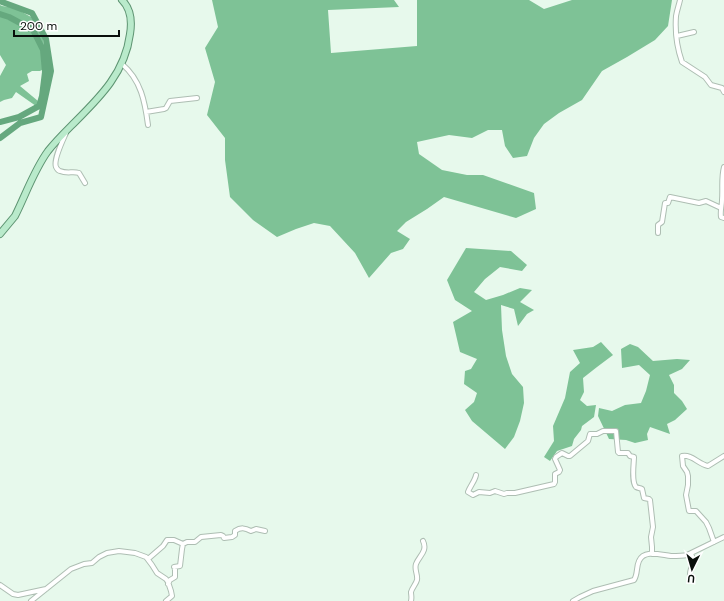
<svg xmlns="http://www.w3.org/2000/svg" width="724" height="601" font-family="'DM Sans',sans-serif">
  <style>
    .forest { fill: #7ec296 }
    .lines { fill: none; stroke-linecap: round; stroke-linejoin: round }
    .river { stroke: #65a87e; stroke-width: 6 }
    .minor-casing { stroke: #aebeb3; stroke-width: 6 }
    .primary-casing { stroke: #5e9472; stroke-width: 8 }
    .minor { stroke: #fff; stroke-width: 4 }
    .primary { stroke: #b9eacb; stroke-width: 6 }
  </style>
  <rect width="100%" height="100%" fill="#e7f9ec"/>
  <!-- forest -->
  <path class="forest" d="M 212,0 L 394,0 L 399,7 L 328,10 L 331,53 L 417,46 L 417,0 L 529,0 L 544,9 L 572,0 L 672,0 L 668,26 L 655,40 L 627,57 L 602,71 L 582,100 L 559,113 L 544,124 L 534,138 L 527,156 L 513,158 L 505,146 L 502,130 L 488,130 L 472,138 L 449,135 L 417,142 L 419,154 L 442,170 L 467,175 L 483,175 L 534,193 L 536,209 L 516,218 L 444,197 L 427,209 L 406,222 L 397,231 L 410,239 L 403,249 L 391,253 L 369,278 L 355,253 L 330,226 L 314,223 L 296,229 L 277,237 L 253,220 L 230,197 L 225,160 L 225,138 L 207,115 L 215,82 L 205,48 L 218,27 Z
    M 0,5 L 2,6 L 15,8 L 31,17 L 43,38 L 47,67 L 40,71 L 32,71 L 27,74 L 29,81 L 20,86 L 38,101 L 36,106 L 16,92 L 12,98 L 4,100 L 0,102 L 0,76 L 6,65 L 0,55 Z
    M 466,248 L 511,251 L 527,265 L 522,271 L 500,267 L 485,279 L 474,292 L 486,300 L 503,295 L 520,288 L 532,290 L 520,302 L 534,310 L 527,314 L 518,326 L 514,309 L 501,305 L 502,330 L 506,356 L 512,374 L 523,387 L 524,403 L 520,421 L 514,437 L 505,449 L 472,421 L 465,410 L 474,402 L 477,393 L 464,384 L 465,371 L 471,369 L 477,359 L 460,352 L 453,322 L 472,311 L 455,300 L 447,280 Z
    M 601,342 L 613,355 L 597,367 L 583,378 L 584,392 L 580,400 L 587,406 L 596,405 L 594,417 L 582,426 L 581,430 L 574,439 L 572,446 L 557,451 L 550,461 L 544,457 L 554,441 L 553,426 L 565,398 L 570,372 L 580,363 L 573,350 L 593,347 Z
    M 630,344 L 638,347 L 653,361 L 677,359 L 690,360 L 682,369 L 669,375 L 674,385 L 674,393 L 682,401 L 687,409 L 675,420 L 667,424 L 670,434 L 650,427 L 647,434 L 648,440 L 635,443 L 626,440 L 609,439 L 598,416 L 599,408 L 612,411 L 625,405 L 641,403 L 646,391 L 650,375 L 639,365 L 622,368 L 621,349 Z"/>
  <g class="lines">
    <!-- river -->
    <path class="river" d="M 0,0 L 2,2 L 32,13 L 46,39 L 51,71 L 41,117 L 20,123 L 0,138
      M 0,14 L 9,17 L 33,30 L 43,50 L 45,72 L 42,96 L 39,106 L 19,117 L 0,122"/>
    <!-- minor casing -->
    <g class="minor-casing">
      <path id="minor" d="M 680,0 C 679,5 677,10 676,16 C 675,30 677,48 682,62 L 705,77 L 711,85 L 722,88 L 724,92
        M 677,36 L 694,32
        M 122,64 C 141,80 145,102 148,125
        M 146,112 L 164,109 L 166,108 L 170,101 L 197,98
        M 66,133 C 63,140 53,160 56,167 C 57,169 59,171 60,171 C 67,174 73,171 79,173 L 85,183
        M 724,167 C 721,178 723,189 722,200 C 722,206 720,211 721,217 L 724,218
        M 658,233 L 658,225 L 662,222 L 665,203 L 668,203 L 670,197 L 699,203 L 706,201 L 721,208
        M 476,475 C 475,481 470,486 468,492 L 473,495 L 479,492 L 490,493 L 495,491 L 504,494 L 507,493 L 515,493 L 554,484 L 555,482 L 555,474 L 559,472 L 560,470 L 555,459 L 556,457 L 562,453 L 568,456 L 570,456 L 588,441 L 590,434 L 597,434 L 603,431 L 616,431 L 618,452 L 619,453 L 628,453 L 630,456 L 634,457 C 634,463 631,482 636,487 C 638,488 640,488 642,489 L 644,498 L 649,499 L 650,500 L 653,527 L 651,537 L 652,547 L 652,554
        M 714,542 L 709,528 L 706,522 L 696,511 L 689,511 L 686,495 L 688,485 L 688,476 L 687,472 L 683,466 L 682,456 C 692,454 698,464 708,466 L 724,456
        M 148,559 L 163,546 L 167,540 L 174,540 L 183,544 L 187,542 L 195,542 L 201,537 L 221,535 L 223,536 L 224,538 L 232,537 L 235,535 L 235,531 C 241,527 245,528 251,531 L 256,529 L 265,531
        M 174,567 L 180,566 L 182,549 L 183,544
        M 690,576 C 689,567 696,565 691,553
        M 168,584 L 170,580 L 175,577 L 175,569
        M 0,585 L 13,594 L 18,595 L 46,589
        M 31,601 L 71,569 L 84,564 L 92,563 L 99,557 L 107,553 L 119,551 L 135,553 L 146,557 L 152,565 L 157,573 L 166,579 L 168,582 L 171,591 L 172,596 L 166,601
        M 411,601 C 412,597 411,595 411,592 C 412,588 416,584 417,580 C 418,574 414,570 416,564 C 419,556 428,551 423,541
        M 573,601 L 580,597 L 593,591 L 634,580 C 638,574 636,567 639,561 C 644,549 661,555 671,556 C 677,556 682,556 687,555 L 724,537"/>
    </g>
    <!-- primary casing -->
    <g class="primary-casing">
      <path id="primary" d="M 0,234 L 15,216 C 26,194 34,170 48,151 C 55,142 63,134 71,126 C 98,99 125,74 130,34 C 132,22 131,9 122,0"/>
    </g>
    <!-- minor -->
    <use href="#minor" class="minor"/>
    <!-- primary -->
    <use href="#primary" class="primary"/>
  </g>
  <!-- north arrow -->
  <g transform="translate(692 569) rotate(185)" stroke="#ffffff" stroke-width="3" paint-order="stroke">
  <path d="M0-3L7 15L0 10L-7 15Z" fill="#090f0b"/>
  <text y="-6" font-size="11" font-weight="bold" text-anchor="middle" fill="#090f0b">U</text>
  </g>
  <!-- scale -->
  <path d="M14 30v6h105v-6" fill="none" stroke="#090f0b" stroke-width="2"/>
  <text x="20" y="30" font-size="12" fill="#090f0b" stroke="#ffffff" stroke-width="3" paint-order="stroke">200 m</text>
</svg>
